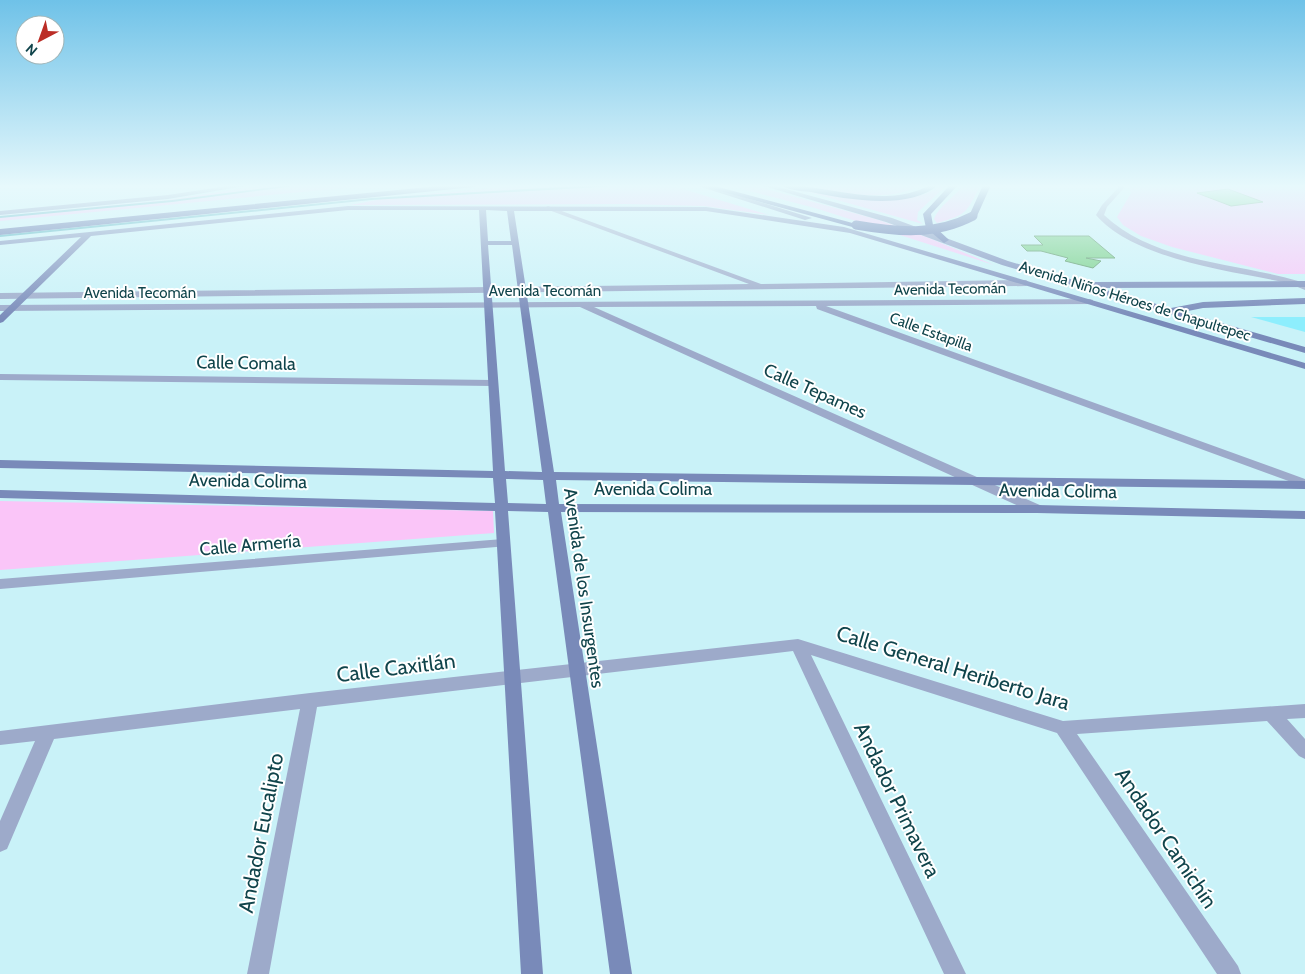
<svg xmlns="http://www.w3.org/2000/svg" width="1305" height="974" font-family="Cabin,sans-serif">
  <style>
    .built { fill: #8deefd }
    .green { fill: #fac5f8 }
    .lines { fill: none; stroke-linecap: round; stroke-linejoin: round }
    .stream { fill: #43aab9; fill-rule: evenodd }
    .building { fill: #71ce81; stroke: #50925b }
    .street { fill: #9daaca; fill-rule: evenodd }
    .secondary { fill: #798ab9; fill-rule: evenodd }
    .highway { fill: #495fa0; fill-rule: evenodd }
    .highway-bridge { stroke: #495fa0; stroke-width: 9 }
    .labels { text-anchor: middle; stroke-width: 4; stroke-linejoin: round; paint-order: stroke }
    .far-street-label { font-size: 15px; fill: #10444b; stroke: #fff }
    .street-label { font-size: 18px; fill: #10444b; stroke: #fff }
    .near-street-label { font-size: 21px; fill: #10444b; stroke: #fff }
  </style>
  <rect width="100%" height="100%" fill="#c9f2f8"/>
  <!-- built -->
  <path class="built" d="M 1251,317 L 1305,317 L 1305,332 Z"/>
  <!-- green -->
  <path class="green" d="M 262,185 L 375,185 L 0,221 L 0,216 L 168,200 Z
    M 522,185 L 670,185 L 769,215 L 704,206 L 626,204 L 350,205 L 387,198 Z
    M 727,185 L 752,185 L 879,220 L 929,238 L 994,265 L 815,208 Z
    M 803,185 L 921,185 C 887,204 839,192 803,185 Z
    M 940,185 L 947,185 L 918,212 L 917,220 L 923,224 L 805,191 C 838,197 914,210 940,185 Z
    M 964,185 L 981,185 C 965,213 969,214 937,223 L 934,219 C 938,207 955,196 964,185 Z
    M 1129,185 L 1305,185 L 1305,274 L 1278,274 L 1172,247 L 1141,236 L 1123,225 L 1117,217 L 1131,193 Z
    M 0,501 L 493,511 L 494,533 L 0,570 Z"/>
  <g class="lines">
    <!-- stream -->
    <path class="stream" d="M 290,185 L 302,185 L 172,202 L 0,218 L 0,216 L 172,200 Z
      M 595,185 L 619,185 L 617,186 L 371,200 L 0,237 L 0,235 L 371,198 Z"/>
  </g>
  <!-- building -->
  <path class="building" d="M 1228,189 L 1263,202 L 1231,206 L 1197,193 Z
    M 1034,236 L 1089,236 L 1115,258 L 1086,258 L 1101,261 L 1093,268 L 1065,261 L 1068,258 L 1041,251 L 1027,251 L 1021,245 L 1043,245 Z"/>
  <g class="lines">
    <!-- street -->
    <path class="street" d="M 1117,185 L 1123,185 L 1124,188 L 1107,207 L 1104,215 C 1155,263 1234,262 1298,281 L 1305,284 L 1305,290 L 1288,283 C 1232,271 1135,260 1096,215 L 1102,205 L 1118,188 Z
      M 548,206 L 761,284 L 1026,280 L 1030,283 L 1026,286 L 0,299 L 0,293 L 749,284 L 546,209 L 544,208 Z
      M 1090,299 L 1093,300 L 1093,304 L 826,306 L 1305,479 L 1305,487 L 817,309 L 816,306 L 594,307 L 1042,506 L 1043,509 L 1042,512 L 1032,512 L 580,307 L 0,311 L 0,305 Z
      M 0,374 L 492,380 L 497,383 L 492,386 L 0,380 Z
      M 503,539 L 508,540 L 510,543 L 508,546 L 0,589 L 0,579 Z
      M 798,639 L 1063,721 L 1305,704 L 1305,718 L 1287,719 L 1305,739 L 1305,759 L 1299,756 L 1267,721 L 1077,734 L 1238,966 L 1241,974 L 1217,974 L 1057,733 L 811,655 L 966,974 L 944,974 L 793,651 L 317,707 L 269,974 L 247,974 L 300,709 L 54,739 L 7,849 L 0,852 L 0,821 L 35,741 L 0,745 L 0,731 L 310,693 Z"/>
    <!-- secondary -->
    <path class="secondary" d="M 234,185 L 251,185 L 168,199 L 0,215 L 0,211 L 168,195 Z
      M 695,185 L 705,185 L 812,218 L 805,220 Z
      M 760,185 L 771,185 L 892,218 L 1008,261 L 1091,285 L 1095,282 L 1305,281 L 1305,287 L 1099,288 L 1171,308 L 1203,302 L 1305,298 L 1305,304 L 1203,308 L 1183,312 L 1305,347 L 1305,353 L 1002,265 L 886,222 Z
      M 348,206 L 706,207 L 844,227 L 1305,363 L 1305,369 L 850,233 L 706,211 L 514,211 L 554,472 L 1305,481 L 1305,489 L 556,480 L 559,504 L 1037,505 L 1305,511 L 1305,519 L 1037,513 L 561,512 L 632,974 L 610,974 L 548,512 L 508,511 L 543,974 L 521,974 L 495,511 L 0,498 L 0,490 L 495,503 L 493,478 L 0,468 L 0,460 L 493,471 L 479,210 L 348,210 L 91,236 L 3,322 L 0,323 L 0,315 L 81,237 L 0,245 L 0,241 ZM 486,210 L 507,211 L 511,241 L 488,241 ZM 488,245 L 512,245 L 542,472 L 505,471 ZM 506,479 L 543,480 L 546,504 L 508,503 Z"/>
    <!-- highway -->
    <path class="highway" d="M 449,185 L 478,185 L 474,187 L 0,235 L 0,229 Z
      M 698,185 L 711,185 L 860,225 L 856,228 Z
      M 781,185 C 815,185 848,196 882,196 C 893,196 905,195 916,191 C 925,188 929,185 938,185 C 909,211 845,199 811,192 C 801,191 788,190 781,185 Z
      M 950,185 L 958,185 L 931,214 L 933,225 L 949,240 L 944,243 L 926,228 L 923,214 Z
      M 983,185 L 991,185 L 977,216 L 970,218 L 969,216 Z"/>
    <!-- highway-bridge -->
    <path class="highway-bridge" d="M 856,225 C 897,232 935,236 973,216"/>
  </g>
  <!-- sky -->
  <linearGradient id="sky" x2="0" y2="1"><stop stop-color="#6fc2e8"/><stop offset="0.58" stop-color="#e7f9fc"/><stop offset="1" stop-color="#e7f9fc" stop-opacity="0"/></linearGradient>
  <rect width="1305" height="321" fill="url(#sky)"/>
  <g class="labels">
    <!-- far-street labels -->
    <g class="far-street-label">
      <text transform="translate(950 289) rotate(-1)" y="5">Avenida Tecomán</text>
      <text x="545" y="296">Avenida Tecomán</text>
      <text x="140" y="298">Avenida Tecomán</text>
      <text transform="translate(1135 301) rotate(17)" y="5">Avenida Niños Héroes de Chapultepec</text>
      <text transform="translate(931 332) rotate(20)" y="5">Calle Estapilla</text>
    </g>
    <!-- street labels -->
    <g class="street-label">
      <text transform="translate(246 363) rotate(1)" y="6">Calle Comala</text>
      <text transform="translate(815 391) rotate(24)" y="6">Calle Tepames</text>
      <text transform="translate(248 481) rotate(1)" y="6">Avenida Colima</text>
      <text x="653" y="495">Avenida Colima</text>
      <text transform="translate(1058 491) rotate(1)" y="6">Avenida Colima</text>
      <text transform="translate(250 545) rotate(-5)" y="6">Calle Armería</text>
      <text transform="translate(584 588) rotate(82)" y="6">Avenida de los Insurgentes</text>
    </g>
    <!-- near-street labels -->
    <g class="near-street-label">
      <text transform="translate(396 668) rotate(-7)" y="7">Calle Caxitlán</text>
      <text transform="translate(953 668) rotate(17)" y="7">Calle General Heriberto Jara</text>
      <text transform="translate(897 800) rotate(64)" y="7">Andador Primavera</text>
      <text transform="translate(261 833) rotate(-79)" y="7">Andador Eucalipto</text>
      <text transform="translate(1166 838) rotate(56)" y="7">Andador Camichín</text>
    </g>
  </g>
  <!-- north arrow -->
  <g transform="translate(40 40) rotate(221)"><circle r="24" fill="#ffffff" stroke="#9fb4b7"/>
  <path d="M0-4L9 19L0 12L-9 19Z" fill="#bb2d26"/>
  <text y="-8" font-size="14" font-weight="bold" text-anchor="middle" fill="#10444b">N</text>
  </g>
</svg>
